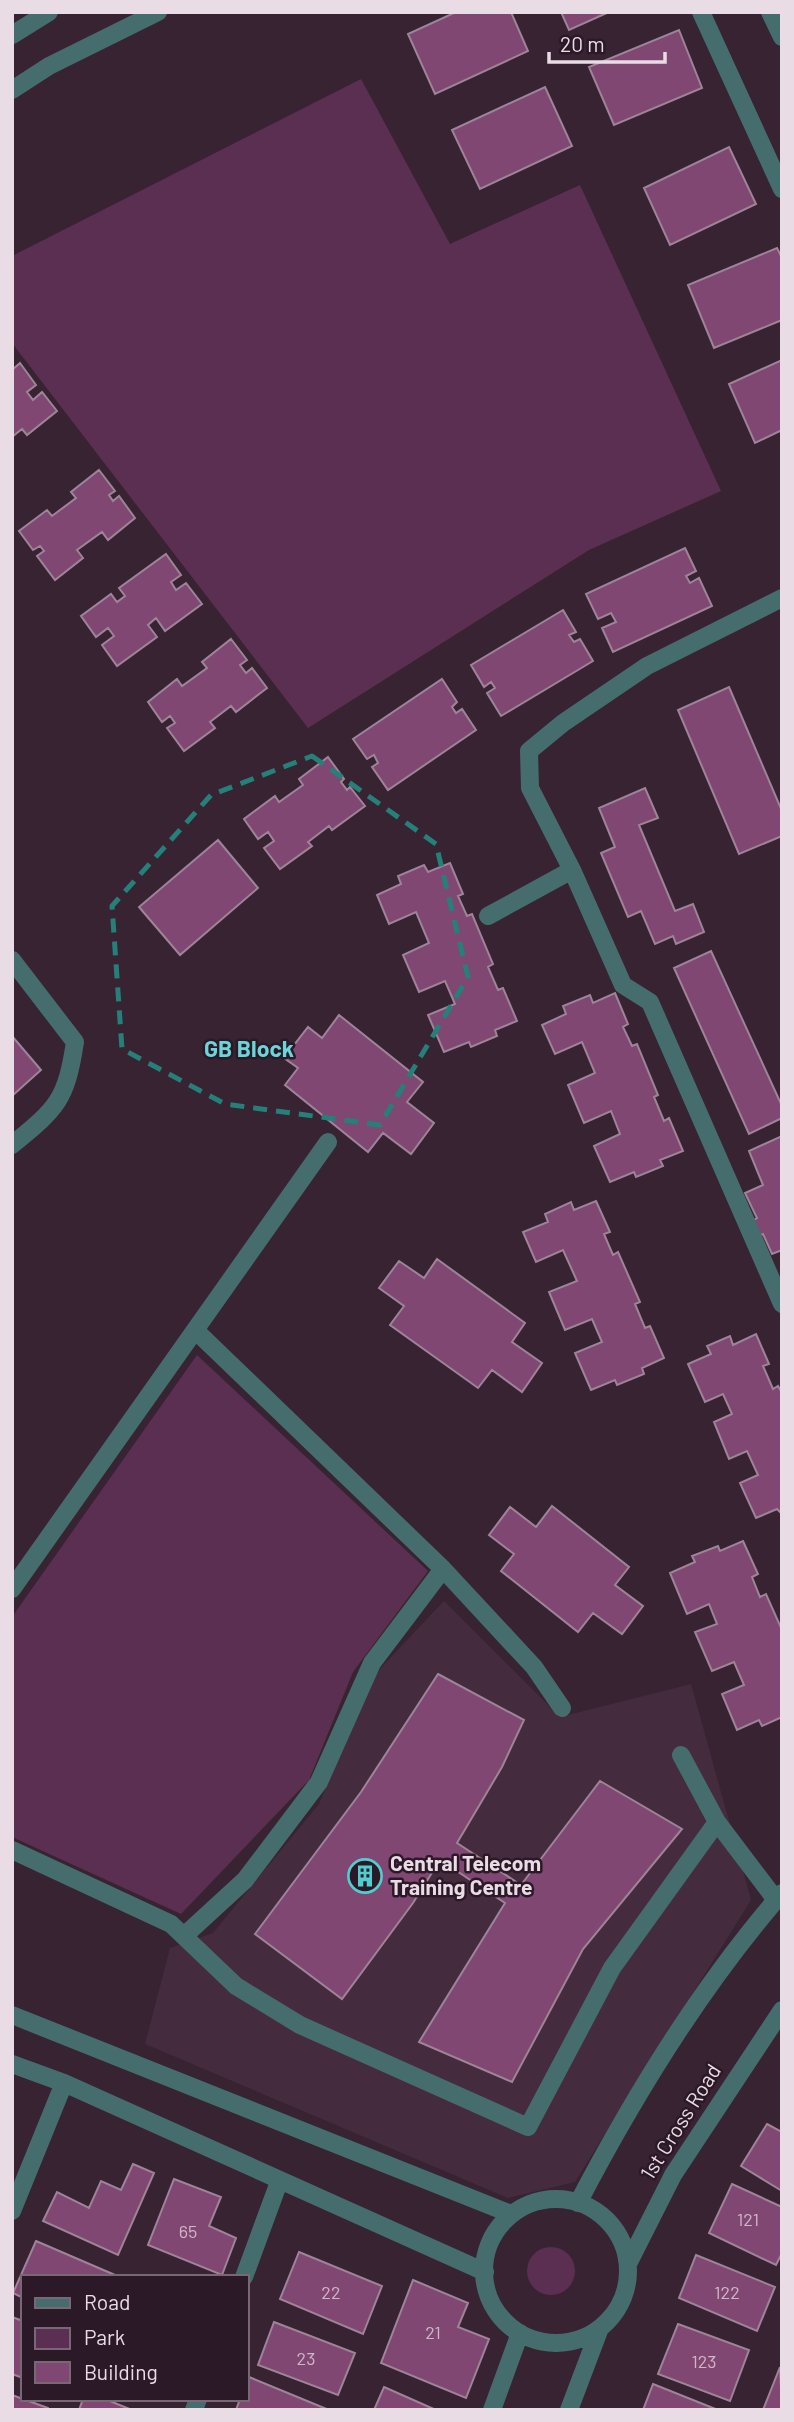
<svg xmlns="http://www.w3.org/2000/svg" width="794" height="2422" font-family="Barlow,sans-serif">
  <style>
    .built { fill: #442c3e }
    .green { fill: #5b2f51 }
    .building { fill: #804773; stroke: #9d8496; stroke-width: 2 }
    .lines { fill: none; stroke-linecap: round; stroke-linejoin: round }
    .minor { stroke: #456d6d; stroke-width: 18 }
    .marked { fill: none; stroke: #25807a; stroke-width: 5; stroke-dasharray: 14 9; stroke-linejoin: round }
    .labels { text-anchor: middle; stroke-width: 5; stroke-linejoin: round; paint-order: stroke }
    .number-label { font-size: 18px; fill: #cfb7c8 }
    .poi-label { font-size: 21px; font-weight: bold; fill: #e9dce5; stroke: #2c1928; text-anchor: start }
    .street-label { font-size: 21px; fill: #e9dce5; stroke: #2c1928 }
    .neighbourhood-label { font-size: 23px; font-weight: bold; fill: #6ad6d9; stroke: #2c1928 }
  </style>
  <rect width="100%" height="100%" fill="#372332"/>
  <!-- built -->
  <path class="built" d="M 444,1601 L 560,1717 L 691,1684 L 751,1900 L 575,2182 L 508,2198 L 145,2044 L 170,1948 L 213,1933 L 319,1804 L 374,1675 Z"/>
  <!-- green -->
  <path class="green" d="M 361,79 L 450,244 L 580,185 L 721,491 L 589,550 L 308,728 L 12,343 L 12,256 Z
    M 197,1355 L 428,1571 L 353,1672 L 309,1780 L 181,1914 L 12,1837 L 12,1617 Z
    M527 2271a24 24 0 1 1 48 0a24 24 0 1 1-48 0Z"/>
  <!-- building -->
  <path class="building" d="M 456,12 L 511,12 L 528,51 L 435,94 L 408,34 Z
    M 561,12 L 609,12 L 569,30 Z
    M 679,30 L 702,88 L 614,125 L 589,67 Z
    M 545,87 L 572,146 L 480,189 L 452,130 Z
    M 729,147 L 756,204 L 670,245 L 644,188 Z
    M 777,248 L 782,258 L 782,320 L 714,348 L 688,285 Z
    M 782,360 L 782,430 L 755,443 L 729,384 Z
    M 20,363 L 36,385 L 27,392 L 33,400 L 42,392 L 57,411 L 27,435 L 22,429 L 12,437 L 12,370 Z
    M 99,470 L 115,491 L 109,495 L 113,501 L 119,496 L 135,518 L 108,540 L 102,532 L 77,550 L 83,558 L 55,580 L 37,556 L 44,551 L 40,546 L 33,550 L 19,531 L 47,510 L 52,516 L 76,498 L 71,492 Z
    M 685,548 L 696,571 L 686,576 L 690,583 L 699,578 L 712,606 L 613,652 L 602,628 L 616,622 L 611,613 L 598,619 L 586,594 Z
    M 166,554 L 181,575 L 171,582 L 176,590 L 186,583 L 202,604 L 165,631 L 156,618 L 148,625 L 157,637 L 117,666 L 102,645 L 114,636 L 108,628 L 96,637 L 81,616 L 111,594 L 117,602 L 125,596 L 119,588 Z
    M 563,610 L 576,632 L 569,635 L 574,642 L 580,639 L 593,661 L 501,716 L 487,693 L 495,688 L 491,682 L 484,687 L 471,665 Z
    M 231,639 L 247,660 L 240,665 L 246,673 L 252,668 L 267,688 L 236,712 L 231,706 L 210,722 L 215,728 L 184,751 L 167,728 L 175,723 L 170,716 L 162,722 L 148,702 L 177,679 L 182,686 L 207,668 L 202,662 Z
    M 442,679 L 457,702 L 452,707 L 456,713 L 462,709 L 476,730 L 388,790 L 372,767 L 378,763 L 374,755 L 367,759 L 353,739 Z
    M 729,687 L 782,811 L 782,836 L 739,854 L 678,710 Z
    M 328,757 L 344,779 L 341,782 L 347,790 L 350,787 L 365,806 L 332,830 L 329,826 L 308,842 L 312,846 L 280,869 L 264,848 L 274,841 L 268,832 L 258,839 L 244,819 L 275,796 L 279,802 L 303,785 L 299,779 Z
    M 645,788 L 658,818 L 639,825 L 675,911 L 693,904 L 704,932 L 676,944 L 673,936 L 655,944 L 641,911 L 628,917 L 601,853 L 615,847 L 599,808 Z
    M 218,840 L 258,888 L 180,955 L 139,907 Z
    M 450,863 L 463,894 L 458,896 L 467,916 L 472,914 L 493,964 L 488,967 L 498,990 L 503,988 L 517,1021 L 495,1030 L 497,1036 L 471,1047 L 469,1042 L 444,1052 L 428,1015 L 455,1004 L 445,981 L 419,992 L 403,955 L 429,943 L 416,912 L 389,924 L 377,895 L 401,884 L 398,876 L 424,865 L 428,872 Z
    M 711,951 L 782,1106 L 782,1118 L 749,1134 L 674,968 Z
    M 615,993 L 628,1024 L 623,1027 L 632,1046 L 637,1044 L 658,1095 L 654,1097 L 664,1121 L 669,1118 L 683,1151 L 660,1160 L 663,1166 L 636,1177 L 634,1172 L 610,1182 L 594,1146 L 620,1134 L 611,1111 L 584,1123 L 568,1085 L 595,1073 L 582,1042 L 555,1054 L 542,1025 L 566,1014 L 563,1006 L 590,995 L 593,1003 Z
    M 339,1015 L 423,1082 L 407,1102 L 434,1123 L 411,1154 L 383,1133 L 368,1152 L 285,1085 L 298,1068 L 284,1058 L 308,1027 L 322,1038 Z
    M 12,1036 L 41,1070 L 12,1096 Z
    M 782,1136 L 782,1250 L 772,1254 L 763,1234 L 758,1236 L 752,1221 L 757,1218 L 745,1193 L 763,1185 L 749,1151 Z
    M 596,1201 L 610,1232 L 604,1234 L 613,1255 L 618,1252 L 640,1302 L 635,1304 L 645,1328 L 650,1326 L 664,1358 L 642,1368 L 644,1374 L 617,1385 L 615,1380 L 591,1390 L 575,1353 L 602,1342 L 592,1319 L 565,1330 L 549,1292 L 577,1281 L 563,1250 L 536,1262 L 523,1232 L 548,1222 L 545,1214 L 571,1202 L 574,1210 Z
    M 437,1259 L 525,1323 L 512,1342 L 542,1363 L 522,1392 L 492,1370 L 478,1388 L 390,1325 L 404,1306 L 379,1288 L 399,1261 L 424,1278 Z
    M 756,1334 L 769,1364 L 763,1366 L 773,1389 L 778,1386 L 782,1393 L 782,1514 L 777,1509 L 756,1518 L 740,1483 L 758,1475 L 747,1451 L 729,1459 L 714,1422 L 732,1414 L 723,1394 L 705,1402 L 688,1364 L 711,1354 L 707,1346 L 730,1336 L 733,1345 Z
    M 552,1506 L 629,1567 L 615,1585 L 643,1606 L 622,1634 L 593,1613 L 578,1632 L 501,1571 L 514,1554 L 489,1535 L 510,1507 L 536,1527 Z
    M 743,1541 L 758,1574 L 752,1577 L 760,1597 L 766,1594 L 782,1630 L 782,1717 L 762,1726 L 759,1720 L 737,1730 L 722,1694 L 744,1685 L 734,1662 L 712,1671 L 695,1632 L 717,1624 L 709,1604 L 687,1614 L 670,1573 L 695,1562 L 692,1556 L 718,1546 L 720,1551 Z
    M 438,1674 L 524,1720 L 502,1767 L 457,1843 L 521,1885 L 600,1781 L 682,1829 L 583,1949 L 512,2082 L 419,2042 L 505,1903 L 440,1860 L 413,1903 L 342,1999 L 255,1934 L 361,1792 Z
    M 767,2124 L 782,2132 L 782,2191 L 741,2166 Z
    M 133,2164 L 154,2173 L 118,2255 L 43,2221 L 57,2192 L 89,2208 L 101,2181 L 121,2190 Z
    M 174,2179 L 221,2197 L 209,2226 L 236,2238 L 222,2275 L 148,2245 Z
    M 732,2184 L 782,2207 L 782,2253 L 776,2265 L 709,2233 Z
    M 36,2241 L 115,2275 L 115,2277 L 23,2277 L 23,2298 L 13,2293 Z
    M 299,2252 L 382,2286 L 363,2334 L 280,2299 Z
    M 696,2255 L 775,2287 L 757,2331 L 679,2298 Z
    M 413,2280 L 468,2303 L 458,2327 L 489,2339 L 466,2398 L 381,2363 Z
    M 12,2317 L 23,2321 L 23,2378 L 12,2374 Z
    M 274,2322 L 355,2353 L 338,2395 L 258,2365 Z
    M 678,2324 L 749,2350 L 730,2401 L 658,2374 Z
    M 780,2367 L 782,2410 L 763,2410 Z
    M 249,2377 L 329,2410 L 236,2410 L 240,2399 L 247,2399 Z
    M 653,2384 L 718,2410 L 643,2410 Z
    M 384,2387 L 436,2410 L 374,2410 Z
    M 12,2395 L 48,2408 L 48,2410 L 12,2410 Z
    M 83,2399 L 105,2399 L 132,2410 L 79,2410 Z"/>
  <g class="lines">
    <!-- minor -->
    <path class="minor" d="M 701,12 L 782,189
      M 770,12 L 782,37
      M 12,35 L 49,12
      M 12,90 L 49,66 L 158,12
      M 572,870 L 530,788 L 529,751 L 563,723 L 647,666 L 782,598
      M 488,916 L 572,870 L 623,985 L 650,1002 L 782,1304
      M 12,960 L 75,1042 C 66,1101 57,1108 12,1145
      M 195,1330 L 443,1569 L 534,1667 L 562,1708
      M 12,1589 L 328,1142
      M 681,1755 L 717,1822 L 776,1900
      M 12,1850 L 171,1924 L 236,1986 L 300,2025 L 528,2127 L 612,1968 L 717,1822
      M 184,1936 L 245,1880 L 319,1782 L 372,1663 L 443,1569
      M 12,2015 L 511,2214
      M 12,2064 L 64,2083 L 485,2272
      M484 2271a72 72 0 1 1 144 0a72 72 0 1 1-144 0Z
      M 578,2203 C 635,2094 701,1986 782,1893
      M 12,2211 L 64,2083
      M 628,2264 L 673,2175 L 782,2010
      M 244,2277 L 279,2182
      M 194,2410 L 198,2399
      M 492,2410 L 520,2333
      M 569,2410 L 600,2328"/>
  </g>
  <!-- marked area -->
  <path class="marked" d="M 312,756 L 436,844 L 468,977 L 380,1125 L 225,1104 L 122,1049 L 112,906 L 211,795 Z"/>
  <!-- icons -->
  <defs>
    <g id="building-ring" transform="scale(1.75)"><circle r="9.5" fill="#2c1928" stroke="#52cdcf" stroke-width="1.5"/><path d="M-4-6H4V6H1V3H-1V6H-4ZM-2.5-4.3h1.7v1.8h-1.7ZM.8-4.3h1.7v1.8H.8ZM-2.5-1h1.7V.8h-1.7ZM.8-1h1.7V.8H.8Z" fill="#52cdcf"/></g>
  </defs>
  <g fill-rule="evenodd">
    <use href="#building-ring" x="365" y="1876"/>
  </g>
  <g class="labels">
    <!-- number labels -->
    <g class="number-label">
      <text x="748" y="2226">121</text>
      <text x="188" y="2238">65</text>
      <text x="331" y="2299">22</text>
      <text x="727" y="2299">122</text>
      <text x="433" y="2339">21</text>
      <text x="306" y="2365">23</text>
      <text x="704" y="2368">123</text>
    </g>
    <!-- poi labels -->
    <g class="poi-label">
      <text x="390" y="1871">Central Telecom<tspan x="390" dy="24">Training Centre</tspan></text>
    </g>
    <!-- street labels -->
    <g class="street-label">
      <text transform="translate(681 2122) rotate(-58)" y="7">1st Cross Road</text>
    </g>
    <!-- neighbourhood labels -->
    <g class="neighbourhood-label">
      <text x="249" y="1057">GB Block</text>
    </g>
  </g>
  <!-- border -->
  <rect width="794" height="2422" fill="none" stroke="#e9dce5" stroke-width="28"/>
  <!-- legend -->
  <rect x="21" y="2275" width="228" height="126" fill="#2c1928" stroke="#786774" stroke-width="2"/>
  <rect x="35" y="2298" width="35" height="10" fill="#456d6d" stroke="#786774" stroke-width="2"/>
  <text x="84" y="2310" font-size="21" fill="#e9dce5">Road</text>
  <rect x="35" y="2328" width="35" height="21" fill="#5b2f51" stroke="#786774" stroke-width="2"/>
  <text x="84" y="2345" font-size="21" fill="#e9dce5">Park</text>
  <rect x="35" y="2362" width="35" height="21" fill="#804773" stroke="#786774" stroke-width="2"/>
  <text x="84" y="2380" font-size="21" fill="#e9dce5">Building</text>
  <!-- scale -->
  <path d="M549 52v10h116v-10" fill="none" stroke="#e9dce5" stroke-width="3.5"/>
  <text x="560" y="52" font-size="21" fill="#e9dce5" stroke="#2c1928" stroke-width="5" paint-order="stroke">20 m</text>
</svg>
